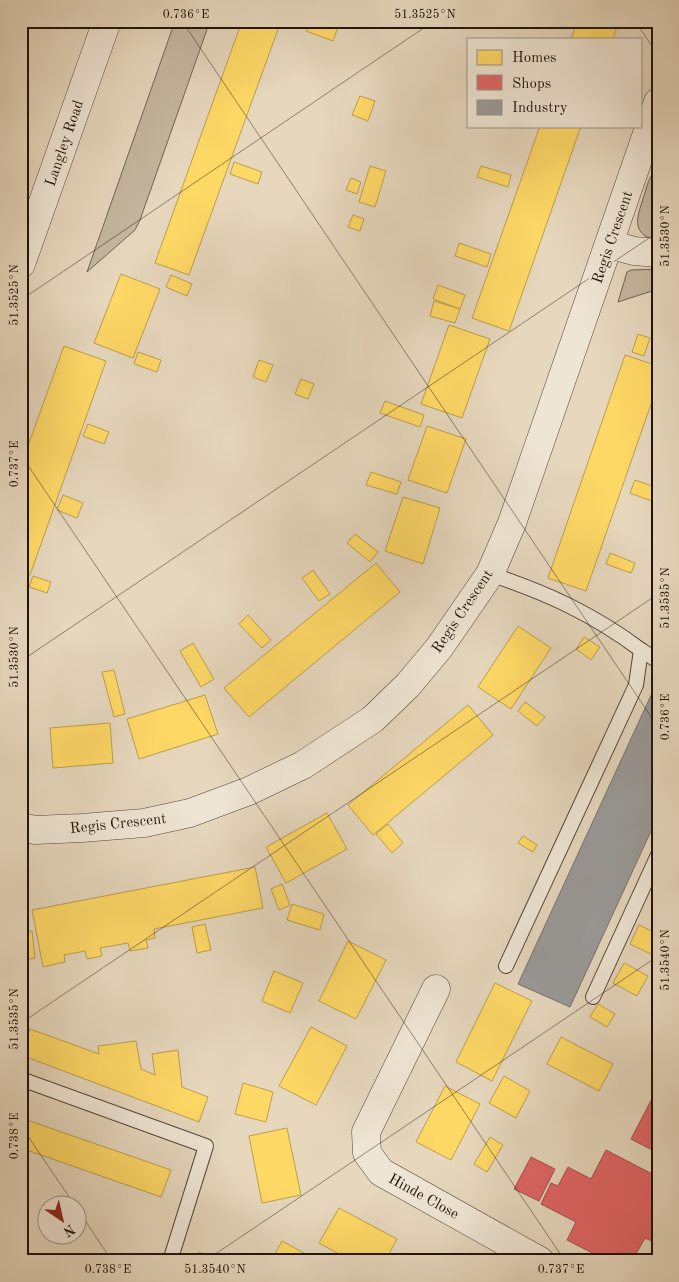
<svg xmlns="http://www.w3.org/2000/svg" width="679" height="1282" font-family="'Old Standard TT',serif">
	<rect width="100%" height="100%" fill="#e6d7bd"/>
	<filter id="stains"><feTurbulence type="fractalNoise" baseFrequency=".004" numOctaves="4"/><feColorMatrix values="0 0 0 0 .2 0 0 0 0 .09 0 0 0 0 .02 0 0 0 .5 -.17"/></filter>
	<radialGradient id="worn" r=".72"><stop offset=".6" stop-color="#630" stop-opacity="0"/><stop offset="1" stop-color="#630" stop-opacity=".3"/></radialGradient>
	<g fill="#c4b69f" stroke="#726455">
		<path d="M175 21H210L140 220 135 230 87 272Z"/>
		<path d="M658 168V241C628 234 638 215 645 193 647 185 650 174 658 168Z"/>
		<path d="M658 269V289L618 302 627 272 631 270Z"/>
	</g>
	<g fill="#ffd966" stroke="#bc9e4b">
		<path d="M242 21H281L189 275 155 263Z"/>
		<path d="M310 21H324L338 27 333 41 306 31Z"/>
		<path d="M577 21H619L613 39H571Z"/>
		<path d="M360 96 375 101 368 121 352 115Z"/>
		<path d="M540 126H581L509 331 472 318Z"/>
		<path d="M234 162 262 172 258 184 230 174Z"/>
		<path d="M370 166 386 171 375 207 359 202Z"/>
		<path d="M481 166 511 175 508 187 477 177Z"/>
		<path d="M351 178 361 182 357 194 346 190Z"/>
		<path d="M353 215 364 219 360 231 348 227Z"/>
		<path d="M459 243 491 254 487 267 455 256Z"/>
		<path d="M121 274 160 289 133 358 94 343Z"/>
		<path d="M171 275 192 284 187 296 166 287Z"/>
		<path d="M438 285 465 295 460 309 433 299Z"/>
		<path d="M434 301 460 309 455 323 430 316Z"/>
		<path d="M658 324V353L652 325Z"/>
		<path d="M449 325 490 339 462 418 421 404Z"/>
		<path d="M638 334 650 338 644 356 632 352Z"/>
		<path d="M64 346 106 361 30 575 21 572V465Z"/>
		<path d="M138 352 161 360 157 372 134 364Z"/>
		<path d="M625 355 658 366V384L586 591 548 578Z"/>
		<path d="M259 360 273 365 266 382 253 377Z"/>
		<path d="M301 379 314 384 308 399 295 394Z"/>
		<path d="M385 401 424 415 420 427 380 413Z"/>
		<path d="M88 424 109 432 104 444 83 436Z"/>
		<path d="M427 426 466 439 447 493 408 480Z"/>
		<path d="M371 472 401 482 397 494 366 485Z"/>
		<path d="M635 480 658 488 657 503 630 493Z"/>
		<path d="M63 495 83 503 77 518 57 510Z"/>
		<path d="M403 497 440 508 423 564 385 551Z"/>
		<path d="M355 534 378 552 370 562 347 543Z"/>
		<path d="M610 553 635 563 631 573 606 564Z"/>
		<path d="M376 563 400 592 249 717 224 688Z"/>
		<path d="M313 570 330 594 319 601 302 578Z"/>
		<path d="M33 576 51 582 47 593 29 587Z"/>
		<path d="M248 615 271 640 262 648 239 624Z"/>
		<path d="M518 626 551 648 511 709 478 687Z"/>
		<path d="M584 637 600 647 591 660 576 649Z"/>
		<path d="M193 643 214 679 201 687 180 651Z"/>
		<path d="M114 670 125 714 114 717 102 672Z"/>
		<path d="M205 695 218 734 139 759 127 719Z"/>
		<path d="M525 702 545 717 537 726 518 711Z"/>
		<path d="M468 705 493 735 373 835 348 805Z"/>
		<path d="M110 723 113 763 53 768 50 728Z"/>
		<path d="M327 813 347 849 286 883 266 847Z"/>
		<path d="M388 824 403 843 392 853 376 834Z"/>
		<path d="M523 836 537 845 533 852 518 843Z"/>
		<path d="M255 867 263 908 154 929 155 938 146 940 148 948 130 951 128 943 100 948 102 956 87 959 85 951 64 955 65 962 43 967 32 910Z"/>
		<path d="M282 884 290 905 279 910 271 889Z"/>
		<path d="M292 904 324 914 320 930 287 920Z"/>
		<path d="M205 924 211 950 197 953 192 927Z"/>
		<path d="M639 925 658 934 657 957 630 944Z"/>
		<path d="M32 931 35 958 27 959 23 932Z"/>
		<path d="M348 941 386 960 356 1019 319 1001Z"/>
		<path d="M624 963 648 976 637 996 613 983Z"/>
		<path d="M274 971 303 983 290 1013 262 1001Z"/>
		<path d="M495 983 532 1001 492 1081 456 1062Z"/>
		<path d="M598 1004 615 1014 607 1027 590 1017Z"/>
		<path d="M311 1027 347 1046 316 1105 279 1086Z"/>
		<path d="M30 1029 99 1054 98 1046 136 1041 141 1069 155 1075 152 1054 178 1050 182 1087 208 1097 199 1122 21 1055Z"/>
		<path d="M561 1037 613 1064 599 1091 547 1064Z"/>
		<path d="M504 1076 530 1091 516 1118 489 1103Z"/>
		<path d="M243 1083 273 1092 266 1122 235 1114Z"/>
		<path d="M445 1086 480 1104 451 1160 416 1142Z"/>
		<path d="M21 1118 171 1170 161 1197 21 1148Z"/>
		<path d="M287 1128 301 1195 262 1203 249 1136Z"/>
		<path d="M490 1137 503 1145 487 1172 474 1164Z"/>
		<path d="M339 1208 397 1239 385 1261H352L319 1243Z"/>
		<path d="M282 1241 311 1257 309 1261H271Z"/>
		<path d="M199 1252 224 1261H196Z"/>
	</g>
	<g fill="#e06666" stroke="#a64d4b">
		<path d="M657 1089H658V1153L631 1139Z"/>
		<path d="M606 1150 658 1177V1244L645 1238 632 1261H608L567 1240 576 1222 541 1204 551 1183 558 1186 568 1167 591 1179Z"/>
		<path d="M531 1157 555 1169 539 1201 514 1189Z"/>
	</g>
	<path fill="#999" stroke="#75716e" d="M653 691 658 694V816L570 1007 518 984Z"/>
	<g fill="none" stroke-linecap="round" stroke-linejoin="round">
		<defs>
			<g id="lane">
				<path d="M490 574C547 593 593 614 641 650L636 685 506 966"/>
				<path d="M641 650 658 661"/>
				<path d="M593 997 658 855"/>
				<path d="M21 1079 206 1146 170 1261"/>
			</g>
			<g id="street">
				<path d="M609 244 634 251 658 253"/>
				<path d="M21 264 107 21"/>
				<path d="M21 827 35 830 82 828 144 823 190 813 249 791 303 765 373 719 408 685 439 648 490 574 512 523 658 102"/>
				<path d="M436 989 366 1132 367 1153 381 1172 540 1261"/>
			</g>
		</defs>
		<use href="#lane" stroke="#524438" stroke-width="16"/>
		<use href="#street" stroke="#524438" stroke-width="29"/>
		<use href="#lane" stroke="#efe5d4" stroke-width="14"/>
		<use href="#street" stroke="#efe5d4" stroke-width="28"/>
	</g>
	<path fill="none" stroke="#20130b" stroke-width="1" stroke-opacity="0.45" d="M182 21 658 727M635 21 658 55M21 300 434 21M21 455 565 1261M21 661 658 232M21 1023 658 594M21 1126 74 1204M78 1210 112 1261M205 1261 658 956"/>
	<g text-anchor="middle" stroke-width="5" stroke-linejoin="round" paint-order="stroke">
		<g font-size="15" fill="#20130b" stroke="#efe5d4">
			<text transform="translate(64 143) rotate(-71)" y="5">Langley Road</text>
			<text transform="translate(612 237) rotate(-71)" y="5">Regis Crescent</text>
			<text transform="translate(462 611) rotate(-56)" y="5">Regis Crescent</text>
			<text transform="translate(118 823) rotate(-6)" y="5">Regis Crescent</text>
			<text transform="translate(424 1196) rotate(29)" y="5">Hinde Close</text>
		</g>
	</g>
	<rect width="679" height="1282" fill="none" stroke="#e6d7bd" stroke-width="55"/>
	<rect x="467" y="38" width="175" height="90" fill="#efe5d4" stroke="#9c9184"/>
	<rect x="477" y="50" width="25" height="15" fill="#ffd966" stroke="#9c9184"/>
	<text x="512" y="62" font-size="15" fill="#20130b">Homes</text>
	<rect x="477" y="75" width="25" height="15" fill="#e06666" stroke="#9c9184"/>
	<text x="512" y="88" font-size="15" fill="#20130b">Shops</text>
	<rect x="477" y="100" width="25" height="15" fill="#999999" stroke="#9c9184"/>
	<text x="512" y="112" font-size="15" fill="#20130b">Industry</text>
	<g transform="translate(62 1220) rotate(146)"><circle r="24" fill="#efe5d4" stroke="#9c9184"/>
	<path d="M0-4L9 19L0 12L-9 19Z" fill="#8f2418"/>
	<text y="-8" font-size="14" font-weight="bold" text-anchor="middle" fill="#20130b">N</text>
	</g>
	<rect x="28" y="28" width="624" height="1226" fill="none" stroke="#20130b" stroke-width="2"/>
	<g font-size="12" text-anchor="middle" fill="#20130b">
		<text x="186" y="18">0.736°E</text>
		<text x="425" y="18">51.3525°N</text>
		<text transform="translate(665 236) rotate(-90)" y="4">51.3530°N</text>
		<text transform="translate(14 295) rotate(-90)" y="4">51.3525°N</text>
		<text transform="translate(14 464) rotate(-90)" y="4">0.737°E</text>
		<text transform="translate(665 598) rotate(-90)" y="4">51.3535°N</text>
		<text transform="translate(14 657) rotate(-90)" y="4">51.3530°N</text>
		<text transform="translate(665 717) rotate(-90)" y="4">0.736°E</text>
		<text transform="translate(665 960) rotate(-90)" y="4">51.3540°N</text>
		<text transform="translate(14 1019) rotate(-90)" y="4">51.3535°N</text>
		<text transform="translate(14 1136) rotate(-90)" y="4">0.738°E</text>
		<text x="108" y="1273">0.738°E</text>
		<text x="215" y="1273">51.3540°N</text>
		<text x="561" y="1273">0.737°E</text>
	</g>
	<rect width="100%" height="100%" filter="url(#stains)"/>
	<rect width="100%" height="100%" fill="url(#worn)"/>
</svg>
